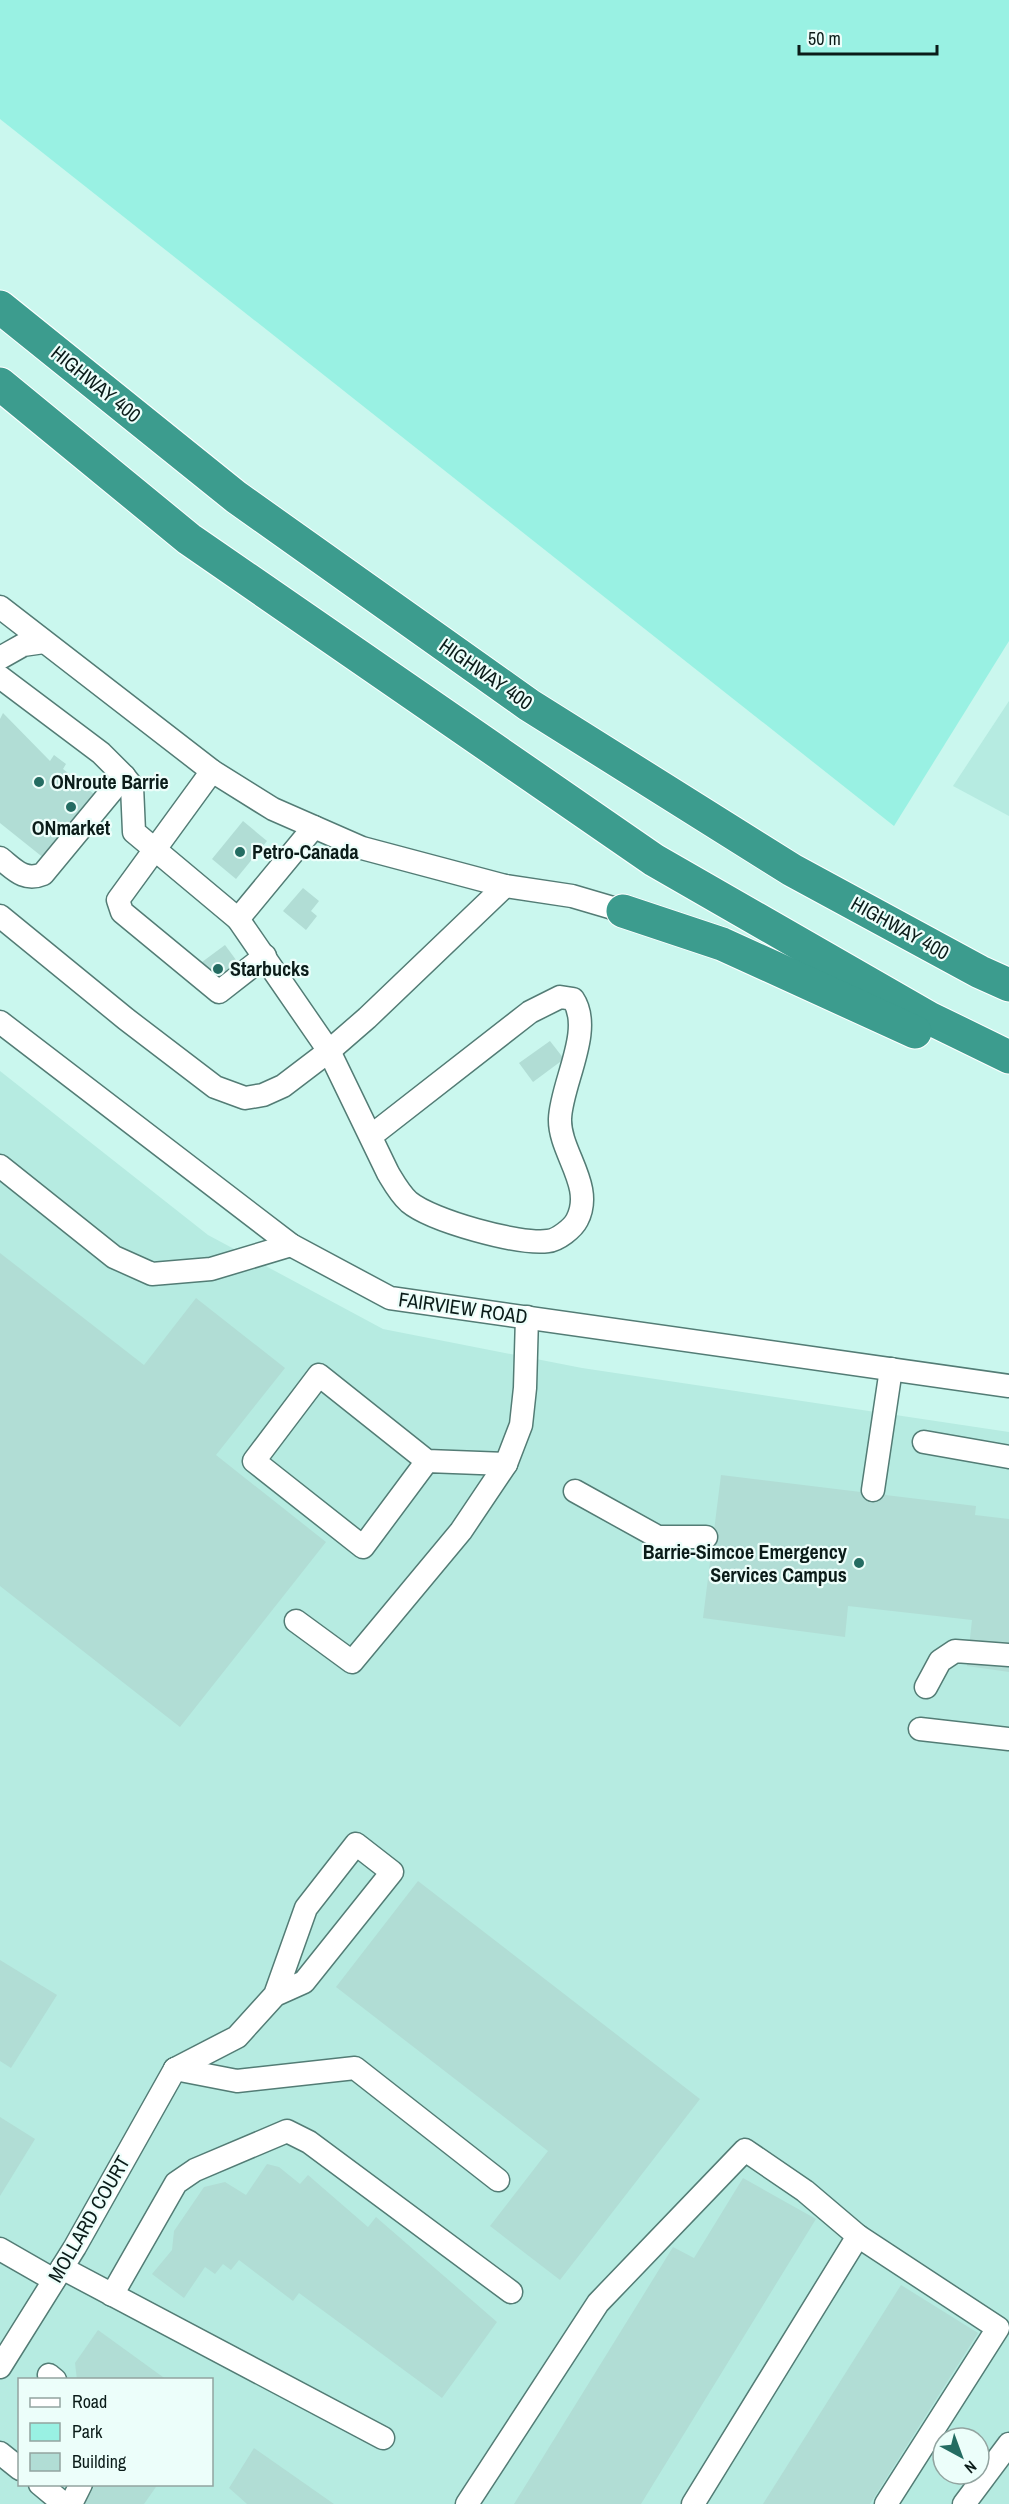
<svg xmlns="http://www.w3.org/2000/svg" width="1009" height="2504" font-family="'Archivo Narrow',sans-serif">
	<rect width="100%" height="100%" fill="#caf7ee"/>
	<g fill="#b6ebe1" fill-rule="evenodd">
		<path d="M1009 701V816L953 786Z"/>
		<path d="M0 1071 208 1235 383 1329 582 1368 1009 1432V2504H0ZM20 2380H212V2484H20ZM943 2438H979V2474H943Z"/>
	</g>
	<path fill="#99f1e3" d="M0 0H1009V641L894 826 0 119Z"/>
	<g fill="#b1ddd5">
		<path d="M3 713 50 761 54 755 66 764 63 769 94 794 45 859 0 823V719Z"/>
		<path d="M243 821 267 841 236 879 212 859Z"/>
		<path d="M303 888 319 901 311 911 317 916 306 930 283 911Z"/>
		<path d="M225 945 239 964 216 981 202 962Z"/>
		<path d="M550 1041 564 1059 533 1082 519 1063Z"/>
		<path d="M0 1253 144 1365 196 1298 285 1368 216 1455 326 1542 180 1727 0 1586Z"/>
		<path d="M721 1475 976 1506 975 1515 1009 1519V1672L967 1666 972 1620 848 1606 845 1637 703 1618Z"/>
		<path d="M418 1881 700 2099 560 2280 490 2226 548 2151 336 1987Z"/>
		<path d="M0 1960 57 1995 11 2068 0 2061Z"/>
		<path d="M0 2117 35 2139 0 2196Z"/>
		<path d="M267 2164 279 2167 300 2184 308 2175 368 2227 376 2217 497 2322 442 2398 299 2293 293 2301 239 2260 231 2270 223 2264 215 2274 205 2267 184 2298 152 2274 172 2250 174 2231 204 2187 225 2182 246 2195Z"/>
		<path d="M743 2178 816 2219 641 2504H514L673 2247 694 2258Z"/>
		<path d="M901 2285 978 2333 870 2504H763Z"/>
		<path d="M98 2330 167 2380H77L75 2363Z"/>
		<path d="M254 2448 334 2504H247L229 2488Z"/>
		<path d="M96 2484H158L144 2504H84Z"/>
	</g>
	<g fill="none" stroke-linecap="round" stroke-linejoin="round">
		<defs>
			<g id="minor">
				<path d="M0 607 212 771 273 809 362 848 505 886 572 896 623 911"/>
				<path d="M0 658 23 645 44 642"/>
				<path d="M0 677 101 753 124 776 132 786 134 832 238 919 329 1051 388 1173C394 1183 400 1194 409 1202 432 1221 519 1245 548 1241 558 1240 573 1228 577 1220 595 1186 559 1152 560 1119 561 1084 594 1030 573 999L560 997 530 1012 371 1136"/>
				<path d="M212 771 118 900 122 912 219 992 265 956"/>
				<path d="M0 858C14 869 24 882 43 874L124 776"/>
				<path d="M0 916 126 1019 215 1087 245 1098 263 1095 283 1086 329 1051 367 1018 505 886"/>
				<path d="M238 919 314 827"/>
				<path d="M0 1022 291 1245 390 1298 1009 1386"/>
				<path d="M0 1166 114 1257 152 1274 211 1269 291 1245"/>
				<path d="M924 1442 1009 1457"/>
				<path d="M427 1461 319 1375 254 1461 363 1547 427 1461 506 1464"/>
				<path d="M873 1490 891 1369"/>
				<path d="M575 1491 658 1537H706"/>
				<path d="M296 1621 352 1662 461 1531 506 1464 521 1425 525 1388 527 1317"/>
				<path d="M926 1687 940 1661 955 1651 1009 1655"/>
				<path d="M920 1729 1009 1739"/>
				<path d="M175 2069 237 2037 275 1995 304 1982 392 1872 356 1844 306 1908 275 1995"/>
				<path d="M175 2069 237 2081 355 2068 498 2180"/>
				<path d="M0 2249 54 2280"/>
				<path d="M62 2268 383 2438"/>
				<path d="M112 2295 176 2183 195 2170 287 2131 309 2142 511 2292"/>
				<path d="M0 2367 75 2247 175 2069"/>
				<path d="M49 2375 55 2380"/>
				<path d="M0 2453 20 2469"/>
				<path d="M40 2484 64 2504"/>
				<path d="M71 2504 81 2484"/>
				<path d="M467 2504 598 2303 745 2150 805 2191 858 2236 998 2328 886 2504"/>
				<path d="M693 2504 858 2236"/>
				<path d="M964 2504 1009 2444"/>
			</g>
			<g id="highway">
				<path d="M0 307 236 497 529 705 792 870 980 972 1009 985"/>
				<path d="M0 384 189 539 654 860 929 1018 1009 1057"/>
				<path d="M623 911 722 944 915 1032"/>
			</g>
		</defs>
		<use href="#minor" stroke="#537c75" stroke-width="25"/>
		<use href="#highway" stroke="#fff" stroke-width="35"/>
		<use href="#minor" stroke="#fff" stroke-width="22"/>
		<use href="#highway" stroke="#3c9c8e" stroke-width="33"/>
	</g>
	<g fill="#246c62" stroke="#ecfefa" stroke-width="2">
		<circle cx="39" cy="782" r="6"/>
		<circle cx="71" cy="807" r="6"/>
		<circle cx="240" cy="852" r="6"/>
		<circle cx="218" cy="969" r="6"/>
		<circle cx="859" cy="1563" r="6"/>
	</g>
	<g text-anchor="middle" stroke-width="4.5" stroke-linejoin="round" paint-order="stroke">
		<g font-size="20" fill="#0b1c19" stroke="#ecfefa">
			<text transform="translate(96 384) rotate(39)" y="7">HIGHWAY 400</text>
			<text transform="translate(486 674) rotate(35)" y="7">HIGHWAY 400</text>
			<text transform="translate(900 928) rotate(29)" y="7">HIGHWAY 400</text>
			<text transform="translate(463 1308) rotate(8)" y="7">FAIRVIEW ROAD</text>
			<text transform="translate(89 2219) rotate(-60)" y="7">MOLLARD COURT</text>
		</g>
		<g font-size="20" font-weight="bold" fill="#0b1c19" stroke="#ecfefa" text-anchor="start">
			<text x="51" y="789">ONroute Barrie</text>
			<text x="71" y="835" text-anchor="middle">ONmarket</text>
			<text x="252" y="859">Petro-Canada</text>
			<text x="230" y="976">Starbucks</text>
			<text x="847" y="1559" text-anchor="end">Barrie-Simcoe Emergency<tspan x="847" dy="23">Services Campus</tspan></text>
		</g>
	</g>
	<rect x="18" y="2378" width="195" height="108" fill="#ecfefa" stroke="#92a4a0" stroke-width="1.5"/>
	<rect x="30" y="2398" width="30" height="9" fill="#ffffff" stroke="#92a4a0" stroke-width="1.5"/>
	<text x="72" y="2408" font-size="18" fill="#0b1c19">Road</text>
	<rect x="30" y="2423" width="30" height="18" fill="#99f1e3" stroke="#92a4a0" stroke-width="1.5"/>
	<text x="72" y="2438" font-size="18" fill="#0b1c19">Park</text>
	<rect x="30" y="2453" width="30" height="18" fill="#b1ddd5" stroke="#92a4a0" stroke-width="1.5"/>
	<text x="72" y="2468" font-size="18" fill="#0b1c19">Building</text>
	<g transform="translate(961 2456) rotate(139)"><circle r="28" fill="#ecfefa" stroke="#92a4a0" stroke-width="1.5"/>
	<path d="M0-4.5L10 22L0 15L-10 22Z" fill="#246c62"/>
	<text y="-9" font-size="16" font-weight="bold" text-anchor="middle" fill="#0b1c19">N</text>
	</g>
	<path d="M799 45v9h138v-9" fill="none" stroke="#0b1c19" stroke-width="3"/>
	<text x="808" y="45" font-size="18" fill="#0b1c19" stroke="#ecfefa" stroke-width="4.5" paint-order="stroke">50 m</text>
</svg>
